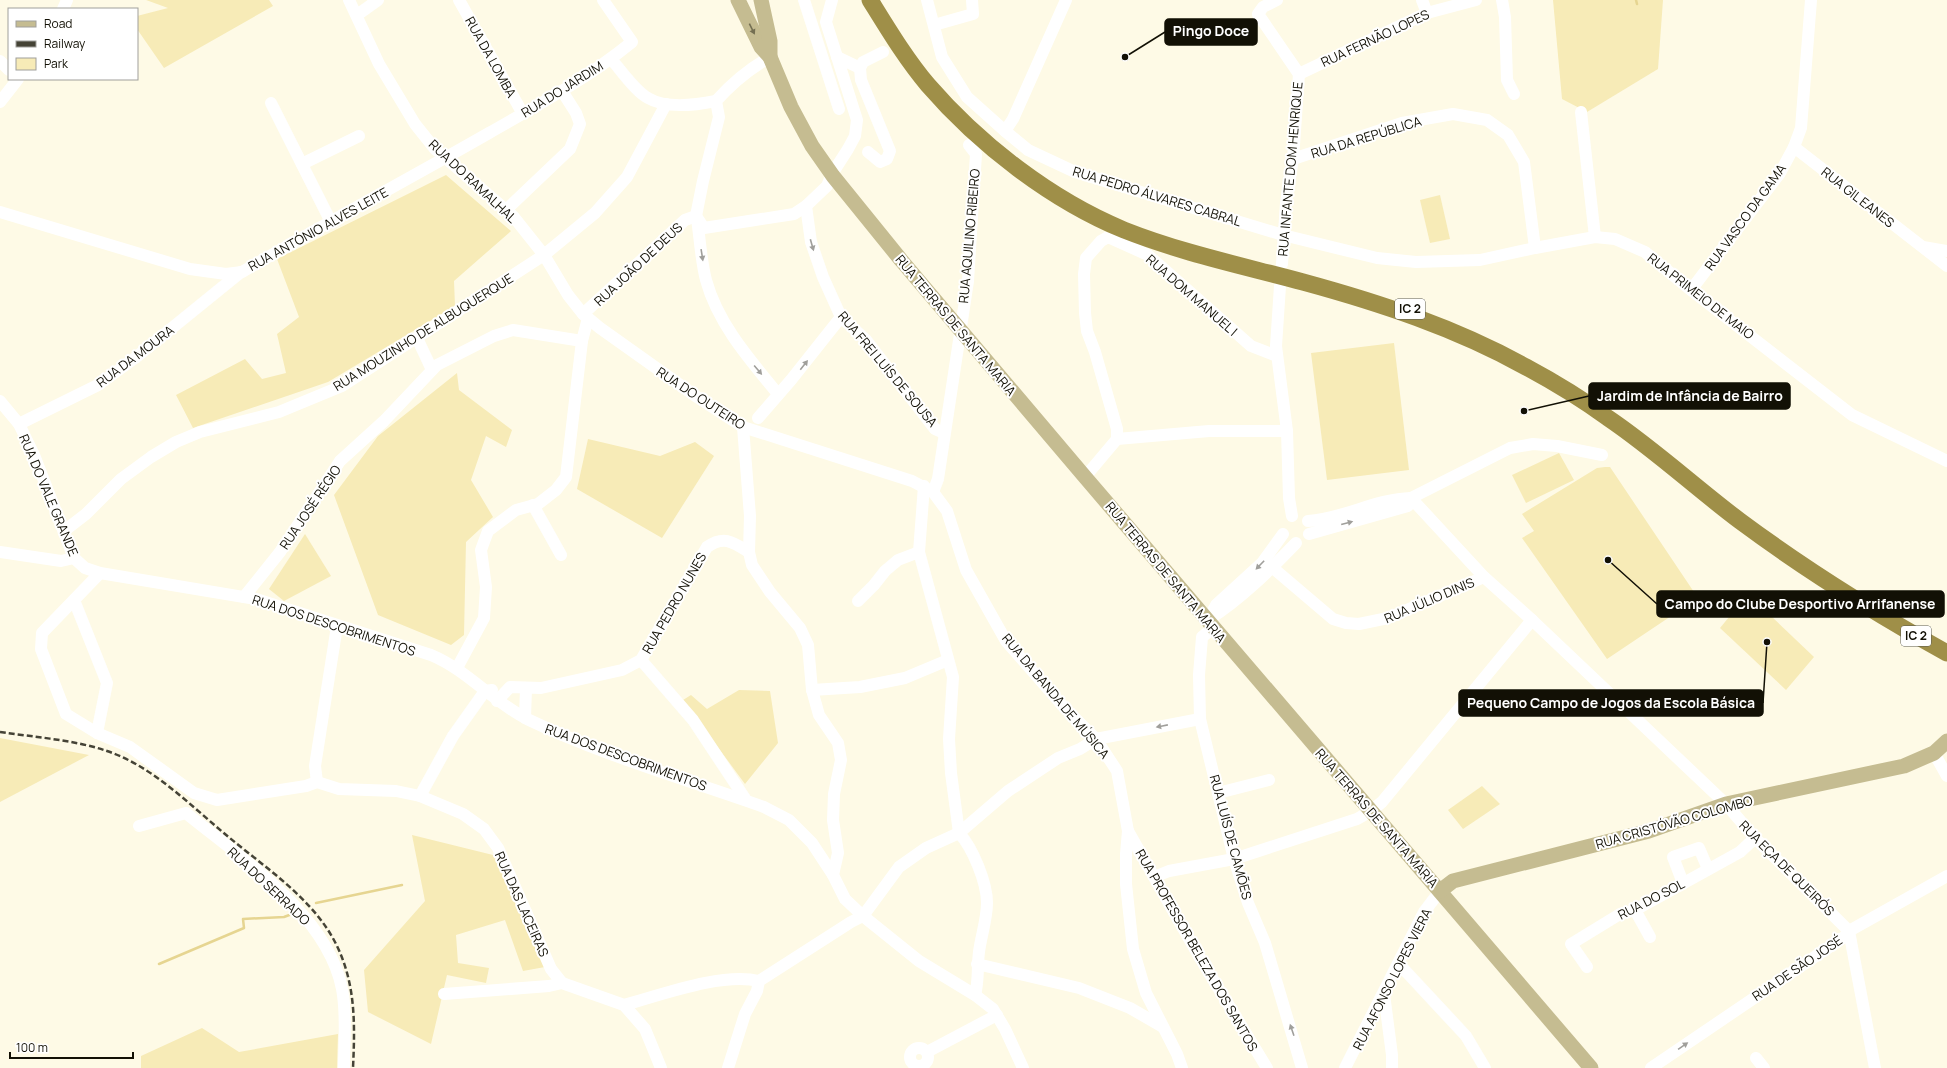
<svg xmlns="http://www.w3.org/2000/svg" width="1947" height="1068" font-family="Manrope,sans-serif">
	<rect width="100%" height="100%" fill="#fefae6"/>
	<g fill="#f7ebb7">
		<path d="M146 0H269L273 6 164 68 137 29V16L168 8Z"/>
		<path d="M1553 0H1663L1658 69 1587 112 1562 99Z"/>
		<path d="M446 175 511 231 454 281 455 306 328 382 193 428 176 395 245 359 262 379 286 373 277 334 299 317 277 259Z"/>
		<path d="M1440 195 1450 239 1430 243 1420 200Z"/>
		<path d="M1394 343 1409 470 1327 480 1311 353Z"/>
		<path d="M457 373 459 390 512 430 506 447 486 436 471 480 493 517 466 542 464 635 451 645 378 615 334 495 378 436Z"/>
		<path d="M588 439 660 456 695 442 714 456 662 538 577 489Z"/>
		<path d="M1559 453 1574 480 1526 503 1512 475Z"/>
		<path d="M1605 467H1610L1698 598 1607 659 1522 538 1534 531 1522 514 1597 468Z"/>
		<path d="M305 534 331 576 284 601 269 589Z"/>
		<path d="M1748 594 1814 657 1786 690 1720 628Z"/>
		<path d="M739 690 770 691 778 743 745 784 683 700 691 695 707 709Z"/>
		<path d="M0 738 89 755 0 802Z"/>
		<path d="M1482 786 1500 804 1463 829 1448 810Z"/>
		<path d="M412 835 493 855 545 967 523 971 505 920 456 935 458 963 489 968 486 983 447 975 431 1044 368 1012 364 970 425 901Z"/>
		<path d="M202 1028 239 1052 338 1034 337 1068H141V1056Z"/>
	</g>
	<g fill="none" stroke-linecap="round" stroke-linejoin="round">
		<g stroke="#e6d591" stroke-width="2.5">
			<path d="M1636 0 1637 4"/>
			<path d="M316 903 402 885"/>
			<path d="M159 964 244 928 243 919 284 917 292 914"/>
		</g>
		<g stroke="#fff" stroke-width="12">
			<path d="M349 0 379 64 415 124 435 149 513 216 544 255 568 295 583 314 600 328 697 397 743 427 912 481 933 492 947 511 966 570 1006 641 1063 706 1096 739 1117 771 1128 831 1126 854V884L1133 949 1146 993 1177 1054 1182 1068"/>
			<path d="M459 0 523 114"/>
			<path d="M804 0 839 109"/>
			<path d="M927 0 942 57 967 97 1005 131 1028 150 1075 172 1283 235 1377 258 1416 262 1480 260 1535 248 1595 237 1615 239 1645 252 1691 290 1852 415 1947 461"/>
			<path d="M1277 0 1263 7 1258 14 1299 74"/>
			<path d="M1422 0 1427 13"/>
			<path d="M1502 0 1505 17 1507 80 1514 94"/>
			<path d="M63 9 67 0"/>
			<path d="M357 15 378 0"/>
			<path d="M934 25 973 14 972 0"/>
			<path d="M837 57 860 68"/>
			<path d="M611 59C621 70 635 91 648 98 666 109 696 105 716 101"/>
			<path d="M0 61 9 70"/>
			<path d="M1299 74 1427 13 1476 0"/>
			<path d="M0 102 18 79"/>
			<path d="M271 103 330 220"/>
			<path d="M1581 112 1595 237"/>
			<path d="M1005 131 1013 119 1066 0"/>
			<path d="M1794 147 1947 266"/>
			<path d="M868 152 880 162 887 159 890 151 861 80 860 68 863 62 883 52"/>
			<path d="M1293 159 1402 123 1453 114 1487 120 1508 135 1524 162 1535 248"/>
			<path d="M302 164 359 136"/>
			<path d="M806 206 811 242 823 277 841 317 866 340 935 429 944 433"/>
			<path d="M506 210 570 149 580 124 576 113 562 91"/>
			<path d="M0 212 190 269 226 274 242 272C324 224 407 180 489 133 538 105 588 78 632 42L603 0"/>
			<path d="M696 216 704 228 794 214 806 206 827 186 832 174 848 149 855 136 857 120 826 22 832 0"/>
			<path d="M697 219C700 239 701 261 706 280 718 324 750 360 778 394"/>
			<path d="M1923 247 1947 251"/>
			<path d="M1282 264 1286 203 1293 159 1299 74"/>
			<path d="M1280 286 1276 346 1287 431 1289 498 1292 516"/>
			<path d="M1691 290 1780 173 1794 147 1801 128 1811 0"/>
			<path d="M583 314 685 220 696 216 703 181 719 117 716 101C732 83 749 69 770 57"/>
			<path d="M417 338 432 370"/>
			<path d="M0 401 19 424 34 455 74 558 85 568 100 573 256 599 431 655C467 670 492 701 527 719 602 755 685 779 764 807L789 820 812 843 833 875 845 899 863 916 919 961 975 995 993 1009 1005 1029 1023 1068"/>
			<path d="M758 418 791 380 841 317"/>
			<path d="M19 424 98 385 135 358 241 272"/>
			<path d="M743 427 750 516 749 552 752 565 770 592 800 628 808 645 812 690 819 715 838 743 841 760 834 794 833 820 838 853 833 875"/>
			<path d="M1117 439 1209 431H1287"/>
			<path d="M1085 477 1117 439V429L1095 352 1087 331 1085 313 1084 274 1086 258 1101 241 1108 237 1148 255 1251 346 1277 356"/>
			<path d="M924 486 919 552 953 677 949 739 951 773 959 833"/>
			<path d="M933 492 938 479 968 281 976 154 969 145"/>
			<path d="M1411 498 1484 577 1532 620 1726 804 1755 838 1849 931"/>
			<path d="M533 505 561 555"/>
			<path d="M1308 521C1343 519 1375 499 1411 498L1510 448 1533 444 1557 446 1602 455"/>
			<path d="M64 531 86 514 121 479 151 457 176 442 200 432 279 412 342 386 544 255 595 213 627 177 666 104"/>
			<path d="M1309 534 1408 506 1411 498"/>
			<path d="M0 552 61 561 74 558"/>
			<path d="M1273 568 1333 619 1346 623 1359 624 1388 618 1484 577"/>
			<path d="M100 573 42 633 41 649 66 714 97 733 130 747 194 793 217 800 306 786 317 782 339 789 396 791 420 796 463 814 484 829 498 848 551 969 562 983"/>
			<path d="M244 597 280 552 340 461 384 421 437 365 494 336 513 330 582 341"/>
			<path d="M74 600 107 683 97 733"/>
			<path d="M858 601 874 585 885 571 898 560 919 552"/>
			<path d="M1210 616 1216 605 1262 563 1283 534"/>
			<path d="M1208 620C1241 599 1269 571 1296 543"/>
			<path d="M1213 628 1202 637 1199 675 1200 719 1234 859 1248 903 1265 943 1302 1068"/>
			<path d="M641 660 693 720 746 800"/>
			<path d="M457 668 484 618 486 587 481 550 488 531 516 510 538 504 556 490 566 477 582 341 588 318"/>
			<path d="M812 690 860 687 905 678 948 660"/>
			<path d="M497 701 510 687 541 688 622 670 641 660 707 547C724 535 733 542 749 552"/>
			<path d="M525 718 526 688"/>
			<path d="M1934 753 1947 776"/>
			<path d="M317 782 315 766 337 626"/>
			<path d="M1218 793 1269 780"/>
			<path d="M420 796 453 736 485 691 492 690"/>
			<path d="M139 826 186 813C241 858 328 915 342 989 347 1015 344 1042 344 1068"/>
			<path d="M1128 831 1200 958 1267 1068"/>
			<path d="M959 833C973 848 987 883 987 903 987 919 981 936 979 952 977 967 979 981 975 995"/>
			<path d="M1154 877 1169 871 1234 859 1357 819 1371 811 1382 802 1532 620"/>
			<path d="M1683 883 1673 857 1699 848 1708 869"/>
			<path d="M1635 910 1650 937"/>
			<path d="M1849 931 1875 1068"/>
			<path d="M977 964 1079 988 1130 1008 1163 1027"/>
			<path d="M1399 964 1466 1036 1485 1068"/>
			<path d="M1587 967 1571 944 1620 914 1635 910 1740 852 1755 838"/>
			<path d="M444 994 549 986 562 983 624 1005 645 1029 661 1068"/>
			<path d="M1384 994 1392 1055V1068"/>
			<path d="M624 1005C661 995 722 972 759 981"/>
			<circle cx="919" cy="1057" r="9"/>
			<path d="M927 1052 997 1015"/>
			<path d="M1756 1058 1764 1068"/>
			<path d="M728 1068 745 1014 757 991 759 981 851 922 863 916 899 867 926 848 959 833 1008 791 1058 758 1080 749 1096 739 1200 719"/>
			<path d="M1345 1068 1424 912 1440 891"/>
			<path d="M1651 1068 1844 937 1849 931 1947 876"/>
		</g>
		<g stroke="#c5bc91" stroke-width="15">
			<path d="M738 0 761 47 770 57 791 107 812 146 833 176 901 260 1085 477 1591 1068"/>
			<path d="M761 0 770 41V57"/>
			<path d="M1440 891 1453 881 1649 831 1726 804 1904 766 1934 753 1947 741"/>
		</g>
		<path stroke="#9f8f48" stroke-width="17" d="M870 0C888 29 906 59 928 85 979 144 1051 200 1124 230 1182 253 1244 266 1303 282 1380 303 1456 328 1526 367 1554 382 1582 399 1608 418 1654 449 1696 488 1740 521 1806 570 1875 613 1947 653"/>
		<path stroke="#454336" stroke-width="2.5" stroke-dasharray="6 3" stroke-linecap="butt" d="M0 732C34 737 75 740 107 751 152 766 189 804 225 834 264 867 313 898 336 944 356 984 355 1025 353 1068"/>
	</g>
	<defs><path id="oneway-solid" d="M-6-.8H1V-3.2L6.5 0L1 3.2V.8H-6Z"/></defs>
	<use fill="#746f52" href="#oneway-solid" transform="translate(752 29) rotate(64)"/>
	<g fill="#a09f9b">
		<use href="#oneway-solid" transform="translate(812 245) rotate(74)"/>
		<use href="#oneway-solid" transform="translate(702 255) rotate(81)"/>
		<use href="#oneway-solid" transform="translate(804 365) rotate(-52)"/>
		<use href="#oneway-solid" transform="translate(758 370) rotate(50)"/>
		<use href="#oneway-solid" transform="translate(1347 523) rotate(-15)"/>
		<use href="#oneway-solid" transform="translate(1260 565) rotate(134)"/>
		<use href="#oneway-solid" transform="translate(1162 726) rotate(169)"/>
		<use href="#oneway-solid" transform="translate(1292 1030) rotate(-109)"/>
		<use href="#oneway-solid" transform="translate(1683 1046) rotate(-35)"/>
	</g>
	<g text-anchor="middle" stroke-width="4" stroke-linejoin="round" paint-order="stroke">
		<g fill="#fff" stroke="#595850" stroke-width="1">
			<rect x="1395" y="299" width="30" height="20" rx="3"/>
			<rect x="1901" y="626" width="30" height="20" rx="3"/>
		</g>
		<g font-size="12" font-weight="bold" fill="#121005">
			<text x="1410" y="313">IC 2</text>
			<text x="1916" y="640">IC 2</text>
		</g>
		<g font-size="13" fill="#121005" stroke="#fff">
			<text transform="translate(1375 38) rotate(-25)" y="5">RUA FERNÃO LOPES</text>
			<text transform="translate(491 57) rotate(61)" y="5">RUA DA LOMBA</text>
			<text transform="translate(562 89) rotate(-32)" y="5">RUA DO JARDIM</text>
			<text transform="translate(1366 137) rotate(-17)" y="5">RUA DA REPÚBLICA</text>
			<text transform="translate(1290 169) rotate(-85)" y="5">RUA INFANTE DOM HENRIQUE</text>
			<text transform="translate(473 181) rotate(43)" y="5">RUA DO RAMALHAL</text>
			<text transform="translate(1157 196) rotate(17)" y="5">RUA PEDRO ÁLVARES CABRAL</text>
			<text transform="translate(1858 197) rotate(38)" y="5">RUA GIL EANES</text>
			<text transform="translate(1745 217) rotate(-54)" y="5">RUA VASCO DA GAMA</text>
			<text transform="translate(318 229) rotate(-29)" y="5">RUA ANTÓNIO ALVES LEITE</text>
			<text transform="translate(969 236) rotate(-85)" y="5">RUA AQUILINO RIBEIRO</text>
			<text transform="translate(638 264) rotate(-43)" y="5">RUA JOÃO DE DEUS</text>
			<text transform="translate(1192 295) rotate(41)" y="5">RUA DOM MANUEL I</text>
			<text transform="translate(1701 296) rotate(38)" y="5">RUA PRIMEIO DE MAIO</text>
			<text transform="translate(956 325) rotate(50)" y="5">RUA TERRAS DE SANTA MARIA</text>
			<text transform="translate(423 332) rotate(-32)" y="5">RUA MOUZINHO DE ALBUQUERQUE</text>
			<text transform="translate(135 356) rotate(-37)" y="5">RUA DA MOURA</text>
			<text transform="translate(888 369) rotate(50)" y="5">RUA FREI LUÍS DE SOUSA</text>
			<text transform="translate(701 398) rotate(33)" y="5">RUA DO OUTEIRO</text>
			<text transform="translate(49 495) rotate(67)" y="5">RUA DO VALE GRANDE</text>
			<text transform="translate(310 507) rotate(-56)" y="5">RUA JOSÉ RÉGIO</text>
			<text transform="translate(1166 572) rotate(50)" y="5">RUA TERRAS DE SANTA MARIA</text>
			<text transform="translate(1429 600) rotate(-23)" y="5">RUA JÚLIO DINIS</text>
			<text transform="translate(674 603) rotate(-60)" y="5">RUA PEDRO NUNES</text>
			<text transform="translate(334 625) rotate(18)" y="5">RUA DOS DESCOBRIMENTOS</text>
			<text transform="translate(1056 696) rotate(50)" y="5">RUA DA BANDA DE MÚSICA</text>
			<text transform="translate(626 757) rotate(20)" y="5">RUA DOS DESCOBRIMENTOS</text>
			<text transform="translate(1377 818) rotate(49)" y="5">RUA TERRAS DE SANTA MARIA</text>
			<text transform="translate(1674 822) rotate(-16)" y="5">RUA CRISTÓVÃO COLOMBO</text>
			<text transform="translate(1231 837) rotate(75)" y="5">RUA LUÍS DE CAMÕES</text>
			<text transform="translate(1787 868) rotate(45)" y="5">RUA EÇA DE QUEIRÓS</text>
			<text transform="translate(269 886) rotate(43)" y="5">RUA DO SERRADO</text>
			<text transform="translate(1651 899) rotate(-27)" y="5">RUA DO SOL</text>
			<text transform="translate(522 904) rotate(66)" y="5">RUA DAS LACEIRAS</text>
			<text transform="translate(1197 950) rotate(60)" y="5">RUA PROFESSOR BELEZA DOS SANTOS</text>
			<text transform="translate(1797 968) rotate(-34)" y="5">RUA DE SÃO JOSÉ</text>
			<text transform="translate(1392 979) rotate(-63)" y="5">RUA AFONSO LOPES VIERA</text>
		</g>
	</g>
	<path fill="none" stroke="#121005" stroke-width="1.5" d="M1125 57L1165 32M1524 411L1589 396M1608 560L1657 604M1767 642L1763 703"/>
	<g fill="#121005" stroke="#fff" stroke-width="1.5">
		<circle cx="1125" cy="57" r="4"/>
		<circle cx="1524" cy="411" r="4"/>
		<circle cx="1608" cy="560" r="4"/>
		<circle cx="1767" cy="642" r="4"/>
	</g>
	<g fill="#121005" stroke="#121005" stroke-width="1.5">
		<rect x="1165" y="19" width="92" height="26" rx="4"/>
		<rect x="1589" y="383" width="201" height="26" rx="4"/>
		<rect x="1657" y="591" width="287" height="26" rx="4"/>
		<rect x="1459" y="690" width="304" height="26" rx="4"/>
	</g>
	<g font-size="14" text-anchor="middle" font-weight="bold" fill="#fff">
		<text x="1211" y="36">Pingo Doce</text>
		<text x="1690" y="401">Jardim de Infância de Bairro</text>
		<text x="1800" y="609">Campo do Clube Desportivo Arrifanense</text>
		<text x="1611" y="708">Pequeno Campo de Jogos da Escola Básica</text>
	</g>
	<rect x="8" y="8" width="130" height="72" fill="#ffffff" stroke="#a09f9b"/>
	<rect x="16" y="21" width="20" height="6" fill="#c5bc91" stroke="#a09f9b"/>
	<text x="44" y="28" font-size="12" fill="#121005">Road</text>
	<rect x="16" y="41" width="20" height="6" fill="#454336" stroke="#a09f9b"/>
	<text x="44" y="48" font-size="12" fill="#121005">Railway</text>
	<rect x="16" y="58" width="20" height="12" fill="#f7ebb7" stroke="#a09f9b"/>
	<text x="44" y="68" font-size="12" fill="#121005">Park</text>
	<path d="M10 1052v6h123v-6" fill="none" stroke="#121005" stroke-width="2"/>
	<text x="16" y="1052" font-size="12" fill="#121005" stroke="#ffffff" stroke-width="3" paint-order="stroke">100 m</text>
</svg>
